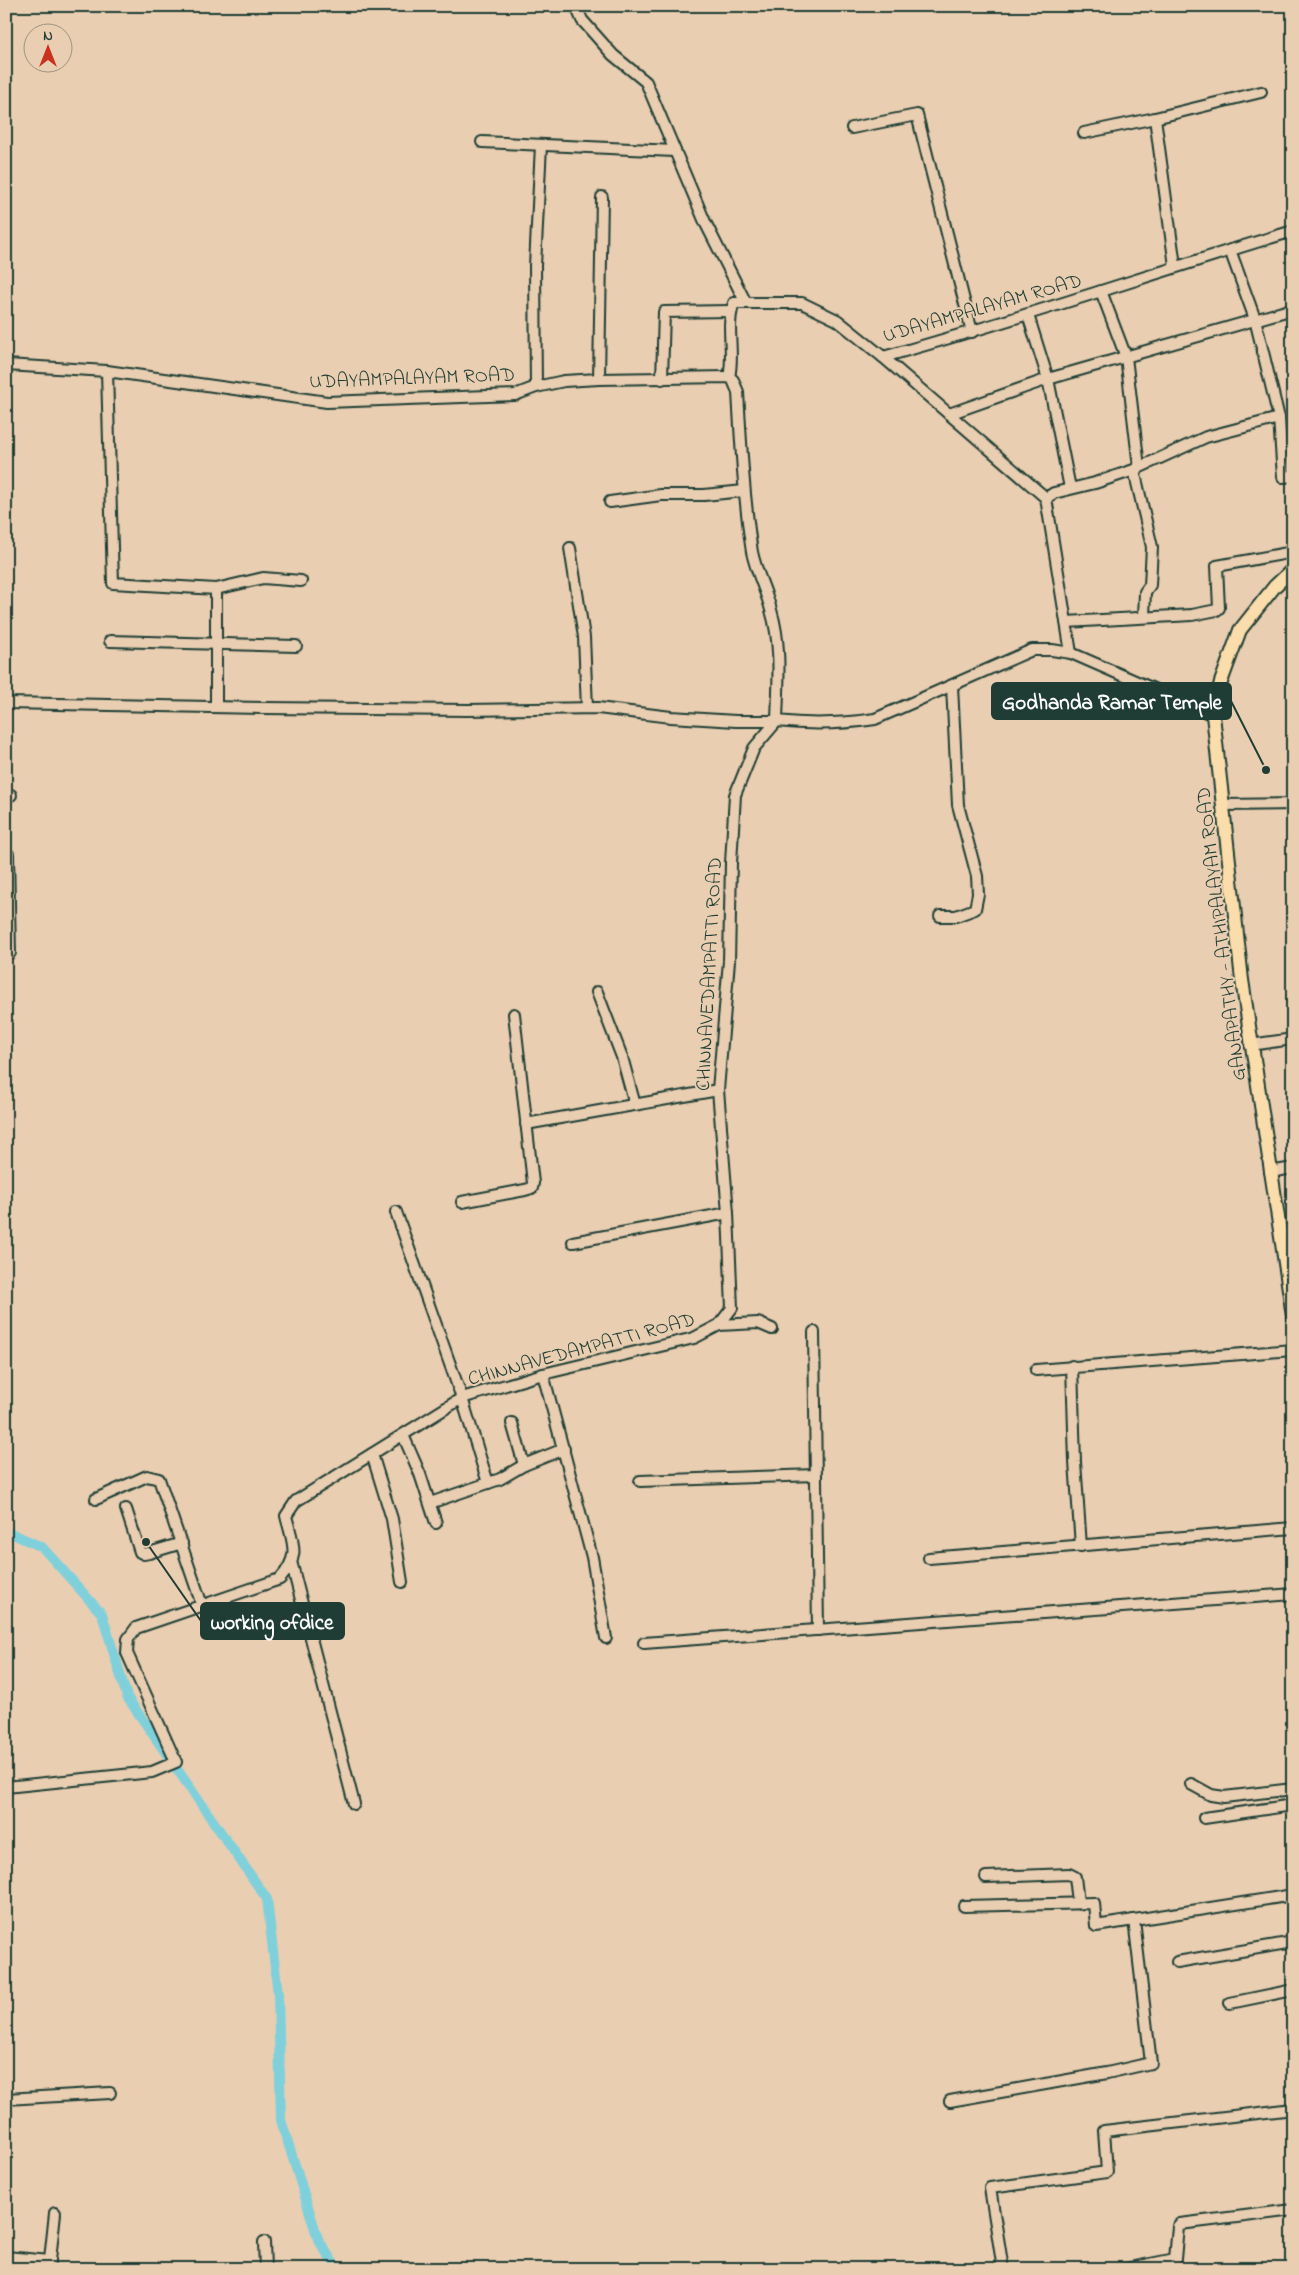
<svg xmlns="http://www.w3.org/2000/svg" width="1299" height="2275" font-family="'Indie Flower',sans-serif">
	<rect width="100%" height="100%" fill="#eaceb1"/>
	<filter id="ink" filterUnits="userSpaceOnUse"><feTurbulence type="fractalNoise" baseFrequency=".02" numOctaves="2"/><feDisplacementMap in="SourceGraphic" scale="10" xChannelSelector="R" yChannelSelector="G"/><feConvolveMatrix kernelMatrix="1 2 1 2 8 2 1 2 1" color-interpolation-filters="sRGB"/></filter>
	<g filter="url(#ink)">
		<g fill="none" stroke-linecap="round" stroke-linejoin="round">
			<path stroke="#80d0db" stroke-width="10" d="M6 1531 42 1547 102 1614 127 1697 267 1899 278 1994 281 2120 318 2239 337 2269"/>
			<defs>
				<g id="minor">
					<path d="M576 6 582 20 613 55 646 82 705 222 746 303"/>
					<path d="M852 128 917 115 972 332"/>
					<path d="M1084 133 1155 118"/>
					<path d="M482 142 674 151"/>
					<path d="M1230 250 1255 319 1279 418 1283 477 1293 476"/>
					<path d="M1175 266 1155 118 1261 92"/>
					<path d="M1101 291 1126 357 1139 467"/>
					<path d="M1028 315 1048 379 1070 488"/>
					<path d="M883 357 1046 498 1071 653"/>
					<path d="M6 365 107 371 327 402 515 395 536 387 564 381 599 379 729 377 733 380 738 392C741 445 744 499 752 552 756 572 766 590 771 610 782 646 778 684 777 721 810 725 842 724 875 719L1032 650H1052L1071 653 1213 715"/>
					<path d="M107 371 113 583 216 589 263 578 301 581"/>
					<path d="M729 377C735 353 725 326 734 303H802L837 320 883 357C1021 319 1156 272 1293 231"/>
					<path d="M599 379 602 197"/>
					<path d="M662 379 664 312 730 311"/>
					<path d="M536 387 535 266 541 145"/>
					<path d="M949 414 1048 379 1293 309"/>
					<path d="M1134 470 1152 547 1150 585 1145 592 1144 617"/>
					<path d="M1046 498 1054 493 1095 483 1134 470 1206 437 1279 418"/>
					<path d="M610 502 661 495H704L744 491"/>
					<path d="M570 548 584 637 587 708"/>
					<path d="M1066 622 1192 615 1217 610 1219 608 1217 566 1293 552"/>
					<path d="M110 641 296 646"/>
					<path d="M6 703 265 708 468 710 598 708 671 717 736 721H777"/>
					<path d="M216 707V589"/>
					<path d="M6 795H11"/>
					<path d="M1224 805 1293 804"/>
					<path d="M6 854H8L10 953"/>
					<path d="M940 916H956L975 909 978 894 977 876 958 805 952 686"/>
					<path d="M597 992 622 1057 635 1105"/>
					<path d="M1250 1045 1293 1039"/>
					<path d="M526 1124 718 1090"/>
					<path d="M1270 1172 1293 1168"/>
					<path d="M462 1202 525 1190 532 1188 533 1183 514 1014"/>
					<path d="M396 1212 462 1398 488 1483"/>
					<path d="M573 1242 728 1213"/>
					<path d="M719 1325 758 1323 772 1329"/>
					<path d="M814 1332 818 1630"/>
					<path d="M1072 1366 1075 1462 1081 1546"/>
					<path d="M1036 1370 1293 1350"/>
					<path d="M543 1374 592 1557 606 1638"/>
					<path d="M512 1423 524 1465"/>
					<path d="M403 1435 420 1474 436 1523"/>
					<path d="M372 1454 392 1519 402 1582"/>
					<path d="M640 1481 816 1475"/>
					<path d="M96 1499 147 1476 159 1479 202 1605"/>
					<path d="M430 1503 500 1479 524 1465 564 1449"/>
					<path d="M126 1509 140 1552 144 1554 149 1553 182 1543"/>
					<path d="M929 1558 1293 1528"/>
					<path d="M292 1565 354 1804"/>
					<path d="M644 1643 1293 1594"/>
					<path d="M1191 1784 1211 1795 1224 1797 1293 1789"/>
					<path d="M6 1787 152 1772 176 1762 127 1653 128 1639 136 1628 280 1579C301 1555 293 1544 286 1516L296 1501 462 1398 543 1374 694 1338 719 1325 732 1308 728 1213 718 1090 729 961 731 863 735 795 754 748 777 721"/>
					<path d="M1204 1818 1293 1805"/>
					<path d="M986 1877 1069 1874 1075 1877 1078 1902"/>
					<path d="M964 1906 1094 1903 1096 1926 1293 1895"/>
					<path d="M1177 1962 1293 1942"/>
					<path d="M1230 2003 1293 1990"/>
					<path d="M6 2099 110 2093"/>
					<path d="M950 2101 1107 2073 1151 2063 1134 1920"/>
					<path d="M264 2242 265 2269"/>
					<path d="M6 2257 50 2261"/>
					<path d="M49 2269 55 2213"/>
					<path d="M1003 2269 990 2188 1107 2172 1104 2131 1293 2109"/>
					<path d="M1125 2269 1175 2259 1178 2226 1180 2224 1293 2210"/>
				</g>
				<path id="major" d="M1293 569 1275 586 1240 630 1221 682 1213 715 1242 980 1293 1316"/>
			</defs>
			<use href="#minor" stroke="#1f3d34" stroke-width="14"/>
			<use href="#major" stroke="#1f3d34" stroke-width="16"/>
			<use href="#minor" stroke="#eaceb1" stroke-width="10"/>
			<use href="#major" stroke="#fbddab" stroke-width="12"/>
		</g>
	</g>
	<g text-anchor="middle" stroke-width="4" stroke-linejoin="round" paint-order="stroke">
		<g font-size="20" fill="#1f3d34" stroke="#eaceb1">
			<text transform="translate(982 307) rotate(-16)" y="7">UDAYAMPALAYAM ROAD</text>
			<text transform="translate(412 377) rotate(-2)" y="7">UDAYAMPALAYAM ROAD</text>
			<text transform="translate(1220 934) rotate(-97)" y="7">GANAPATHY - ATHIPALAYAM ROAD</text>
			<text transform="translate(708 974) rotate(-87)" y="7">CHINNAVEDAMPATTI ROAD</text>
			<text transform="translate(581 1348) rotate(-15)" y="7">CHINNAVEDAMPATTI ROAD</text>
		</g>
	</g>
	<path fill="none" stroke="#1f3d34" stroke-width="2" d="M1266 770L1231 701M146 1542L201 1621"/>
	<g fill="#1f3d34" stroke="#eaceb1" stroke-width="2">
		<circle cx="1266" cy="770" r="5"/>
		<circle cx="146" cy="1542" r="5"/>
	</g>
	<g fill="#1f3d34" stroke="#1f3d34" stroke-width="2">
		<rect x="992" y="683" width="239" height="36" rx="5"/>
		<rect x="201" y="1603" width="143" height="36" rx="5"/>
	</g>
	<g font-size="21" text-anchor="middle" font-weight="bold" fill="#fff">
		<text x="1112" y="709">Godhanda Ramar Temple</text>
		<text x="272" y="1629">working ofdice</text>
	</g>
	<rect width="1299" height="2275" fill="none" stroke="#eaceb1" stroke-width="25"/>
	<rect x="12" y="12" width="1274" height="2250" fill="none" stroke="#1f3d34" stroke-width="2" filter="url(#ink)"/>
	<g transform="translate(48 48)"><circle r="24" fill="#eaceb1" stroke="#99947f"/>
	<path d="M0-4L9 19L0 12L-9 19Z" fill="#c8321e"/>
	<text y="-8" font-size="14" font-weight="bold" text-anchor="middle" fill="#1f3d34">N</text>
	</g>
</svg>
